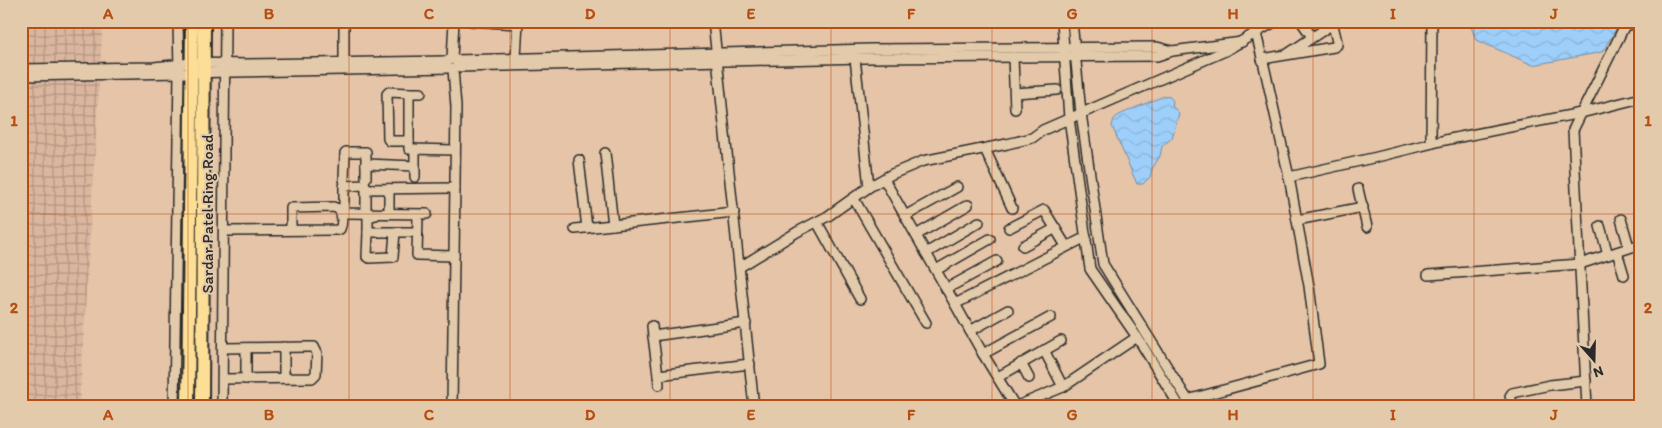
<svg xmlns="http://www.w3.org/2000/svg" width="1662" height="428" font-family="Itim,sans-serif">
	<defs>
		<pattern id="industrial-grid" width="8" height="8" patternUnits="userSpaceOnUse" patternTransform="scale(1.25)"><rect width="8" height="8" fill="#dbb69f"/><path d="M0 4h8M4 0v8" fill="none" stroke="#b29482"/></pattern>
		<pattern id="water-waves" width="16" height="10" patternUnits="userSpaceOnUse" patternTransform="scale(1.25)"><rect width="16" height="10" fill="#9ecffa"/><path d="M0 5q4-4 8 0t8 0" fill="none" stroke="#88b2d6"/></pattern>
	</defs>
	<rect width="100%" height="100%" fill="#e6c4a8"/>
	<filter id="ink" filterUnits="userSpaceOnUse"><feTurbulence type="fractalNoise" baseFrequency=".02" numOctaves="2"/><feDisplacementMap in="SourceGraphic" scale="10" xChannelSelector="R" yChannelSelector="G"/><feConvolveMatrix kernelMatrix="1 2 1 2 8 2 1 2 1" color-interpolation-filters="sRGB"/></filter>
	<g filter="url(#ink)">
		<path fill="url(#industrial-grid)" d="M21 21H103L79 407H21Z"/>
		<g fill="url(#water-waves)" stroke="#708da7">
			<path d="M1469 21H1621L1602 52 1533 65 1476 40Z"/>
			<path d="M1164 96 1170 97 1173 101 1172 106 1179 113 1172 138 1162 146 1160 156 1152 169 1150 177 1143 184H1137L1112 126C1113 123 1113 120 1115 118 1118 114 1157 99 1164 96Z"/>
		</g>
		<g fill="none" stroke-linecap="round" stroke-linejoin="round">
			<defs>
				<g id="minor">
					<path d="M344 21V62"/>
					<path d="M471 21 518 24"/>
					<path d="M713 21 754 407"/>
					<path d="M1062 21 1069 118 1090 269 1139 340 1180 407"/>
					<path d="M1072 21 1081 113 1103 264 1192 407"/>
					<path d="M1301 21 1312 37"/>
					<path d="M1625 25 1641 24"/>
					<path d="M1256 33 1265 70 1289 177 1377 157 1445 140 1581 113 1641 98"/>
					<path d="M1013 57 1015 109"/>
					<path d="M516 58 518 21"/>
					<path d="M855 58 869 187"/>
					<path d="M1262 59 1334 47 1337 45V42L1333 25 1328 27 1286 55"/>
					<path d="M455 60 872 49 1157 47 1172 51"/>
					<path d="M447 63 449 60 452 59 454 21"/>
					<path d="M456 67 865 58 1157 56 1172 51 1242 42"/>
					<path d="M21 69 154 67 192 63 248 64 448 61"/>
					<path d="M21 76C164 73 306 71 448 68"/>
					<path d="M409 93 389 92 387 94 388 139 390 141H409"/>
					<path d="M421 93H409V149L455 150"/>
					<path d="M1015 93 1057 90"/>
					<path d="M1431 143 1432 21"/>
					<path d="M985 149 1012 208"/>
					<path d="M605 153 613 225"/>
					<path d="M579 160 587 228"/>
					<path d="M415 177V149"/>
					<path d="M366 178V164"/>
					<path d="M884 179 955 304"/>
					<path d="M344 180 345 153 346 152H366V164L415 166"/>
					<path d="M1358 189 1367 227"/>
					<path d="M854 199 926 323"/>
					<path d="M366 213V189"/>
					<path d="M389 213V189"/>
					<path d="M427 214 344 213V186L365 185 366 189 455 188"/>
					<path d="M376 215 368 217V232H417"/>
					<path d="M418 216 417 255 454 256"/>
					<path d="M905 216 957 187"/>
					<path d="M1621 219 1629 247"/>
					<path d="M1297 220 1363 207"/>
					<path d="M817 222 860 299"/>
					<path d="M1600 226 1608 255"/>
					<path d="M1009 228 1044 210 1066 246"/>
					<path d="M575 229 734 212"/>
					<path d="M224 231 337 230 340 229C343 223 342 214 339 209L333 207 291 208V230"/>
					<path d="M368 232 367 257 369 258 393 257 395 232"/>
					<path d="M916 235 968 205"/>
					<path d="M1023 246 1056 228"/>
					<path d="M1617 252 1624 275"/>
					<path d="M926 253 979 222"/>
					<path d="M740 267 797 232 828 216 869 187 892 174 923 161 1007 144 1032 138 1043 130 1225 51 1276 21"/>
					<path d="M936 270 990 239"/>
					<path d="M1428 275 1580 264 1641 244"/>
					<path d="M946 289 997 261"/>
					<path d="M746 323 653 336 658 375 750 364"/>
					<path d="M652 326 653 336"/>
					<path d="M970 331 1008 310"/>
					<path d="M284 347V378"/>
					<path d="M1044 350 1063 387"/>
					<path d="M983 354 955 304 1086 237"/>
					<path d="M1021 363 1029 378"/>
					<path d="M658 375 659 385"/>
					<path d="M998 377 1061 341"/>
					<path d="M223 379 312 378 316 374 317 353 314 347H310L223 348"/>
					<path d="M246 379V348"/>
					<path d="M1187 400 1319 364 1309 286 1289 177"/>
					<path d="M174 407 179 72 178 21"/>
					<path d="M222 407C224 278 223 150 225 21"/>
					<path d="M452 407 456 107 453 69"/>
					<path d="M1014 407 1015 406 983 354 1051 317"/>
					<path d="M1015 407 1063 387 1137 337"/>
					<path d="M1514 407 1510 396 1512 393 1550 385 1586 381"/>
					<path d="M1587 407 1573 130 1627 21"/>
				</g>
				<g id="highway">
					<path d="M188 407 192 21"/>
					<path d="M202 407 204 21"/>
				</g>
			</defs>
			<use href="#minor" stroke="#2b2b2b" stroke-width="12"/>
			<use href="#highway" stroke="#2b2b2b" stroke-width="16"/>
			<use href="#minor" stroke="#e2caaa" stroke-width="9"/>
			<use href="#highway" stroke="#fdde96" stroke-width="12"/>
		</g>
	</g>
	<path fill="none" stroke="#b94e14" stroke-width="1" stroke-opacity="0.55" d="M188 21V407M349 21V407M510 21V407M670 21V407M831 21V407M992 21V407M1152 21V407M1313 21V407M1474 21V407M21 214H1641"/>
	<g text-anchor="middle" stroke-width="4" stroke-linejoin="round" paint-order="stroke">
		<g font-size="16" fill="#2b2b2b" stroke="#e2caaa">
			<text transform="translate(207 214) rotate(-90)" y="6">Sardar Patel Ring Road</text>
		</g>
	</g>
	<rect width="1662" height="428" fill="none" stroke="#e2caaa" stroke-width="55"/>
	<g transform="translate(1594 360) rotate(160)" stroke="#e2caaa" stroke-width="4" paint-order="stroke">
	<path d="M0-4L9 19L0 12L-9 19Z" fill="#2b2b2b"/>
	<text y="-8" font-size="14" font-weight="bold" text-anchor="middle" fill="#2b2b2b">N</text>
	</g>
	<rect x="28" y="28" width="1606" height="372" fill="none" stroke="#b94e14" stroke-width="2"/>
	<g font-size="16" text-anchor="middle" font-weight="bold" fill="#b94e14">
		<text x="108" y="19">A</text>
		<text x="269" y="19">B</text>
		<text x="429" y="19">C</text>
		<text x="590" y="19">D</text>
		<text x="751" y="19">E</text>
		<text x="911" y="19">F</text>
		<text x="1072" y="19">G</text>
		<text x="1233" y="19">H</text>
		<text x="1393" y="19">I</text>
		<text x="1554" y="19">J</text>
		<text x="14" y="126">1</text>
		<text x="1648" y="126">1</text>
		<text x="14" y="313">2</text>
		<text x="1648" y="313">2</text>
		<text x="108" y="420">A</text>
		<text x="269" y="420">B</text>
		<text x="429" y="420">C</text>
		<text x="590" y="420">D</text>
		<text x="751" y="420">E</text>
		<text x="911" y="420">F</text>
		<text x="1072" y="420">G</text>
		<text x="1233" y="420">H</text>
		<text x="1393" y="420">I</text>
		<text x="1554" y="420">J</text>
	</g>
</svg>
